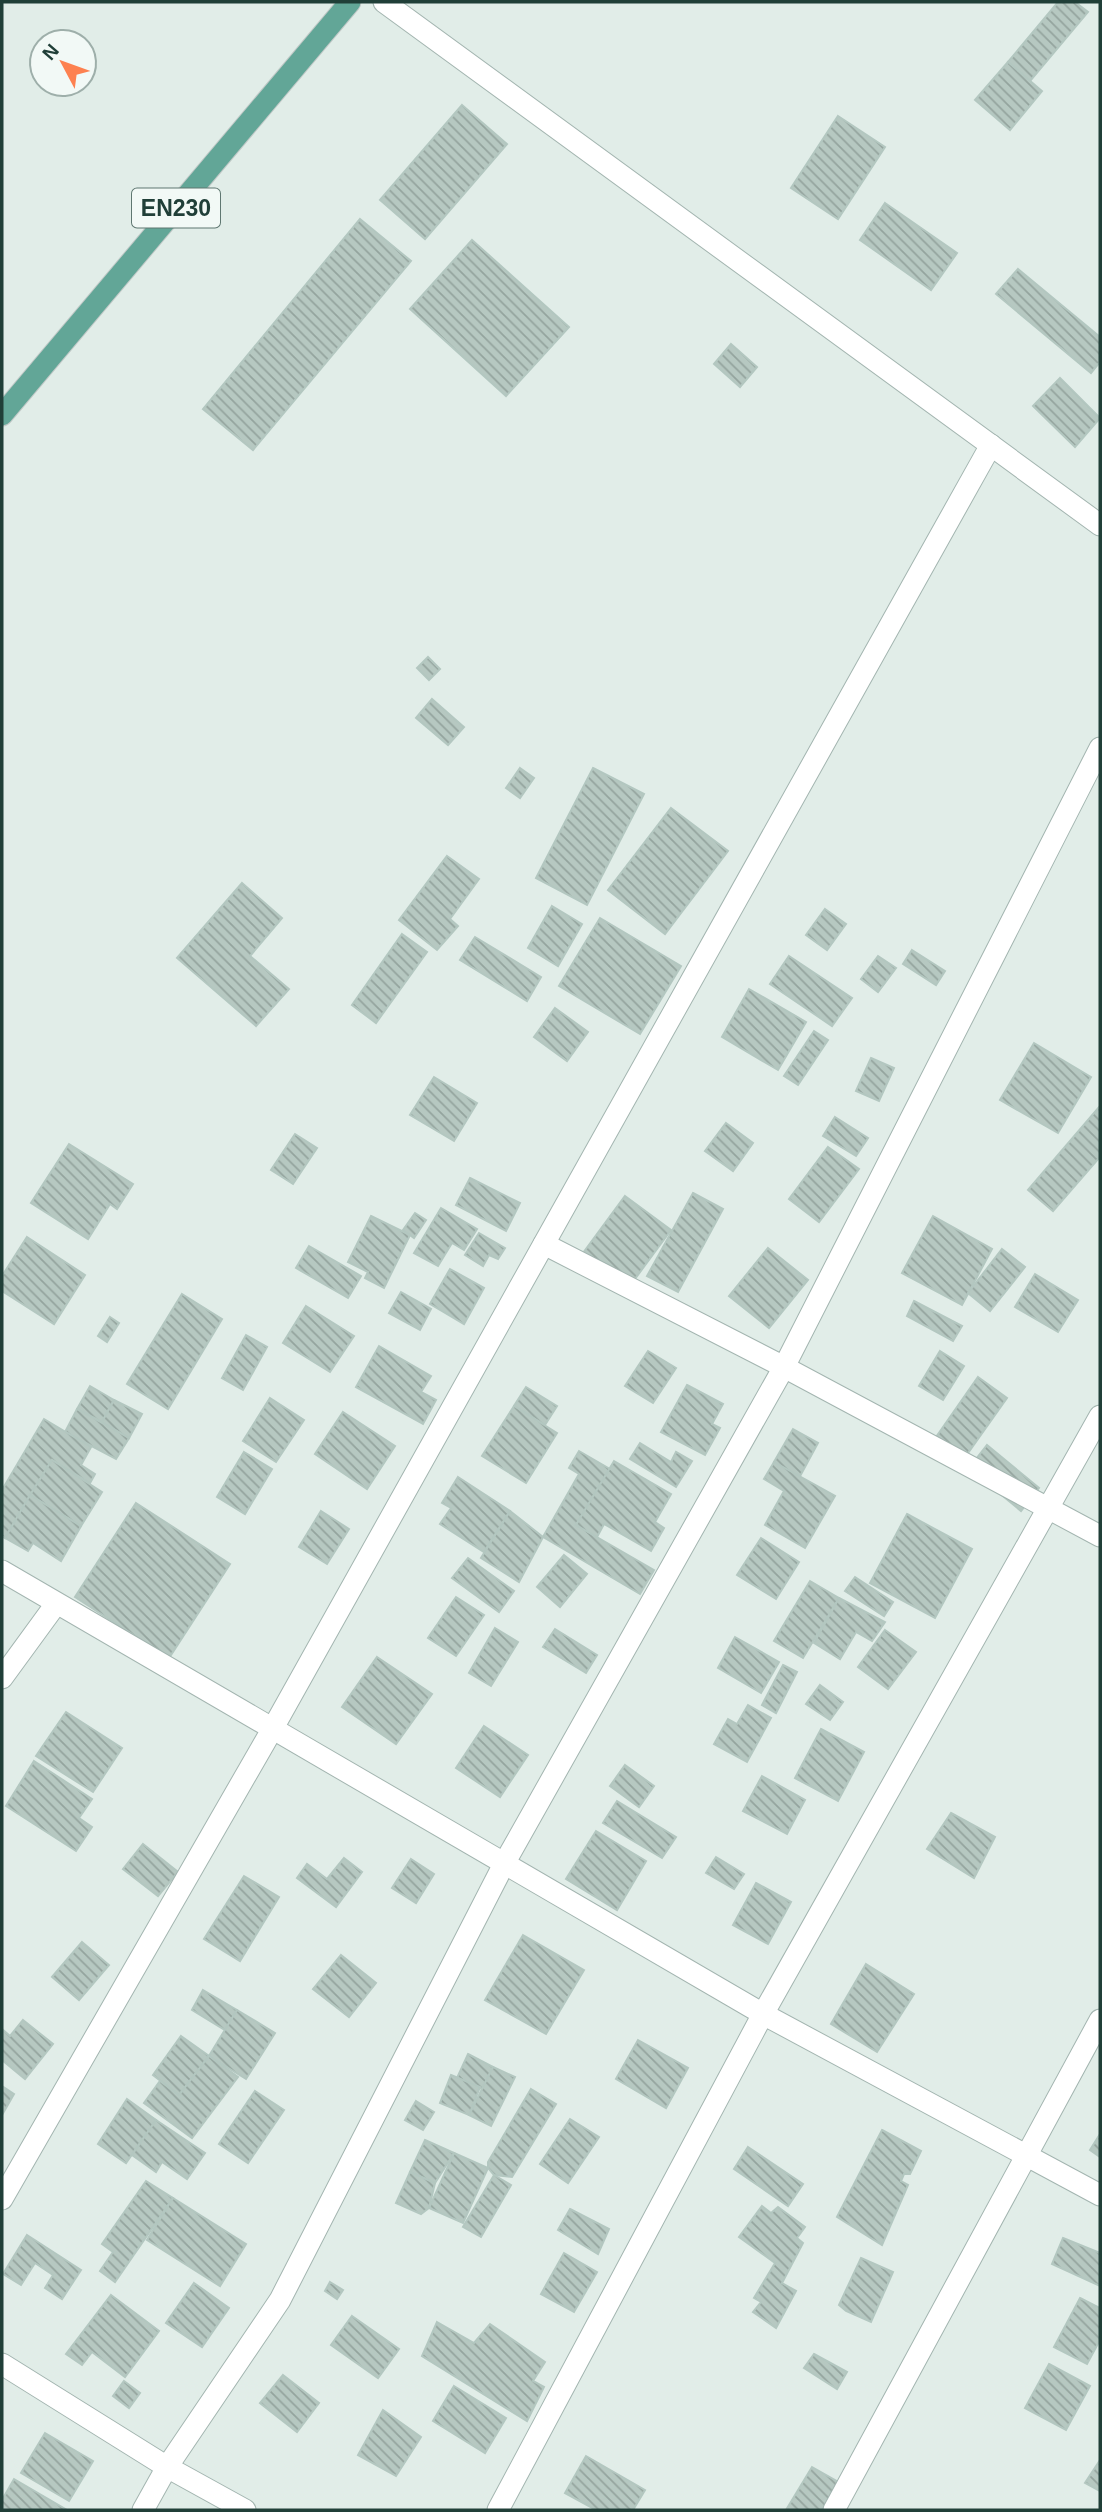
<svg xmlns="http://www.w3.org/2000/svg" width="1102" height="2512" font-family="Helvetica,sans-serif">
	<defs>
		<pattern id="building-back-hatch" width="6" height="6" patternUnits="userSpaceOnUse" patternTransform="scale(1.75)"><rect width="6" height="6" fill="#b6c8c1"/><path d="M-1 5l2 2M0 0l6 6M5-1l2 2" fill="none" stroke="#94a49e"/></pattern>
	</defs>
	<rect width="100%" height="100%" fill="#e1ede8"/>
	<g fill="url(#building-back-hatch)" stroke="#b3c7c0" stroke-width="2">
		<path d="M1058 2H1075L1088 12 1030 81 1008 62Z"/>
		<path d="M1008 62 1042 91 1010 130 975 100Z"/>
		<path d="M462 105 507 144 425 239 380 200Z"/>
		<path d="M838 116 885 147 838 219 791 188Z"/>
		<path d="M885 203 957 253 931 290 860 240Z"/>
		<path d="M360 219 411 261 253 450 203 409Z"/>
		<path d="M472 240 569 327 506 396 410 309Z"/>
		<path d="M1018 269 1100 337V362L1091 373 996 294Z"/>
		<path d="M731 344 757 367 740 387 714 364Z"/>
		<path d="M1060 378 1100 418 1075 447 1033 406Z"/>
		<path d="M428 657 440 669 429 680 417 668Z"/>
		<path d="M432 699 464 727 448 745 416 718Z"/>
		<path d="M520 768 534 778 520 798 506 788Z"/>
		<path d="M593 768 644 794 587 905 536 878Z"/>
		<path d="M671 808 728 851 665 934 608 890Z"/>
		<path d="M447 856 479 879 450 919 458 926 437 950 399 920Z"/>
		<path d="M242 883 282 918 250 956 289 989 256 1026 177 958Z"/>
		<path d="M552 906 582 924 558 966 528 948Z"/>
		<path d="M825 909 846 924 827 950 806 935Z"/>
		<path d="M600 918 681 966 640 1034 559 986Z"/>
		<path d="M402 934 427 952 376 1023 352 1005Z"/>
		<path d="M475 937 541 977 527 1001 460 960Z"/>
		<path d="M912 950 945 971 936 985 903 964Z"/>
		<path d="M789 956 852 998 832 1026 770 984Z"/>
		<path d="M878 956 896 968 878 992 861 979Z"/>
		<path d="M749 989 806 1022 778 1070 722 1037Z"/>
		<path d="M555 1008 588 1032 567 1061 534 1037Z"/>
		<path d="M814 1031 828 1040 798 1085 784 1076Z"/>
		<path d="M1034 1043 1091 1077 1058 1133 1000 1100Z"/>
		<path d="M871 1058 894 1068 879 1101 856 1091Z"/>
		<path d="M434 1077 477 1103 454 1141 410 1115Z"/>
		<path d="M1100 1106V1157L1053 1211 1028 1190Z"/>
		<path d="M835 1117 868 1138 856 1156 823 1136Z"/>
		<path d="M726 1123 753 1143 733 1171 705 1151Z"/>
		<path d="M295 1134 317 1148 293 1184 271 1170Z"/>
		<path d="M69 1144 133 1184 117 1209 110 1204 88 1239 31 1203Z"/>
		<path d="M828 1147 859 1169 819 1222 789 1199Z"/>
		<path d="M470 1178 520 1203 506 1231 456 1205Z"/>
		<path d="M693 1193 723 1209 678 1292 647 1276Z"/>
		<path d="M625 1196 671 1230 629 1287 583 1253Z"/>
		<path d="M441 1208 477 1229 464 1250 452 1243 438 1266 414 1253Z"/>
		<path d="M415 1213 426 1220 414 1238 403 1230Z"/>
		<path d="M371 1216 410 1235 384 1288 365 1278 368 1272 348 1262Z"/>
		<path d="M933 1216 992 1249 962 1305 902 1273Z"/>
		<path d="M479 1233 505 1248 498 1259 489 1255 483 1266 465 1255Z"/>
		<path d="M27 1237 85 1275 54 1324 2 1291V1276Z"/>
		<path d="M309 1246 361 1276 348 1298 296 1268Z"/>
		<path d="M768 1248 808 1280 769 1328 729 1296Z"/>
		<path d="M1002 1249 1025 1267 990 1311 968 1293Z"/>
		<path d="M450 1269 484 1288 464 1324 430 1304Z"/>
		<path d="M1035 1274 1078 1300 1058 1332 1015 1307Z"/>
		<path d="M401 1292 431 1309 420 1330 389 1313Z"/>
		<path d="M182 1294 222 1319 168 1409 127 1384Z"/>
		<path d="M914 1301 962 1326 953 1341 907 1316Z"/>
		<path d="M306 1306 354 1336 330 1372 283 1343Z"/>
		<path d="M110 1317 119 1323 107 1342 98 1336Z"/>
		<path d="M246 1335 267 1347 243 1390 222 1378Z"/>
		<path d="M379 1346 431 1376 421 1392 436 1400 423 1424 356 1387Z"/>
		<path d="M648 1351 676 1368 653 1403 625 1386Z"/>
		<path d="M940 1351 964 1366 943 1400 919 1386Z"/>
		<path d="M978 1377 1007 1398 963 1460 934 1440Z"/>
		<path d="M687 1385 723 1404 712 1424 720 1428 705 1455 661 1432Z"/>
		<path d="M90 1386 114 1400 102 1422 77 1409Z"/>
		<path d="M526 1387 557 1406 545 1425 514 1406Z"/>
		<path d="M270 1398 304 1420 276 1462 243 1441Z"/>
		<path d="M114 1400 142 1414 129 1438 102 1422Z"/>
		<path d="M514 1406 557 1433 526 1483 482 1456Z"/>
		<path d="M77 1409 129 1438 116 1459 65 1432Z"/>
		<path d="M343 1412 395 1446 367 1489 315 1454Z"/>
		<path d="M44 1419 91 1447 81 1465 95 1474 90 1483 52 1460 5 1538 2 1536V1490Z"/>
		<path d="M793 1429 818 1443 799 1478 774 1462Z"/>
		<path d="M640 1443 671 1462 676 1452 692 1461 676 1487 630 1459Z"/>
		<path d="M987 1445 1039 1488 1021 1511 969 1468Z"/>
		<path d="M579 1451 610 1469 576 1525 654 1570 640 1594 543 1537 579 1474 569 1468Z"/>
		<path d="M244 1452 272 1469 245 1514 217 1497Z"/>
		<path d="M52 1460 102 1492 81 1526 30 1495Z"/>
		<path d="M614 1461 671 1494 655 1522 664 1528 651 1551 604 1524 597 1537 576 1525Z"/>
		<path d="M774 1462 835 1496 805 1548 765 1525 784 1491 764 1479Z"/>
		<path d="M458 1477 510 1511 484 1552 440 1524 451 1508 442 1503Z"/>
		<path d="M30 1495 81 1526 61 1561 33 1543 28 1551 5 1538Z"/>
		<path d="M136 1503 230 1564 169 1658 75 1597Z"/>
		<path d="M321 1511 349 1529 327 1564 299 1547Z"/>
		<path d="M510 1511 543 1537 519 1582 481 1558Z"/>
		<path d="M907 1514 972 1549 935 1618 870 1583Z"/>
		<path d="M761 1538 799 1562 776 1599 737 1575Z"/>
		<path d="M564 1555 587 1574 560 1607 537 1587Z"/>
		<path d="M468 1558 514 1591 499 1612 452 1578Z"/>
		<path d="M855 1577 893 1602 884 1616 845 1591Z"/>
		<path d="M810 1581 839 1598 803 1658 774 1641Z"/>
		<path d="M456 1597 484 1615 456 1656 428 1638Z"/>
		<path d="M839 1598 885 1622 872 1641 856 1632 840 1659 814 1643Z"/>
		<path d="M495 1628 518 1642 491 1686 469 1673Z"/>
		<path d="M555 1629 597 1655 586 1673 543 1647Z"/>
		<path d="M885 1630 916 1652 888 1689 858 1667Z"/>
		<path d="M735 1637 779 1662 761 1693 718 1668Z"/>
		<path d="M377 1657 432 1694 396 1744 342 1707Z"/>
		<path d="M783 1665 797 1672 776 1713 762 1705Z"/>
		<path d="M820 1685 843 1702 830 1720 806 1704Z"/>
		<path d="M748 1705 771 1718 747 1762 714 1744 728 1719 737 1724Z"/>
		<path d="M66 1712 122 1748 93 1792 36 1756Z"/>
		<path d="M484 1726 528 1755 500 1797 456 1768Z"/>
		<path d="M821 1729 864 1752 838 1801 795 1778Z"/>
		<path d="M34 1761 92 1799 79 1818 92 1827 76 1851 6 1806Z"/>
		<path d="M625 1765 654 1786 639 1807 610 1786Z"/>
		<path d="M762 1776 805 1800 787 1834 743 1811Z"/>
		<path d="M617 1801 676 1837 662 1858 603 1823Z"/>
		<path d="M951 1813 995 1837 974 1878 927 1849Z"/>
		<path d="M596 1831 646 1861 617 1910 566 1879Z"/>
		<path d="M143 1844 178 1872 158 1896 123 1869Z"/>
		<path d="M716 1857 744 1874 734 1889 706 1873Z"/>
		<path d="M344 1858 362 1872 336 1907 297 1878 307 1864 327 1879Z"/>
		<path d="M411 1859 434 1874 416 1903 392 1888Z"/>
		<path d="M244 1876 279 1897 240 1961 204 1939Z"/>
		<path d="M756 1883 791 1902 768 1944 733 1925Z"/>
		<path d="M523 1935 584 1970 546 2034 485 2000Z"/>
		<path d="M82 1942 109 1965 79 2000 52 1977Z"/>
		<path d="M341 1955 376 1983 349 2017 313 1989Z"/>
		<path d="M866 1964 914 1994 877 2052 831 2024Z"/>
		<path d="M203 1990 237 2010 225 2030 192 2010Z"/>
		<path d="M237 2010 275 2033 246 2079 209 2056Z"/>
		<path d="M23 2020 53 2044 25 2079 2 2060V2029L10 2036Z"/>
		<path d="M181 2036 209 2056 179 2095 153 2075Z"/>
		<path d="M638 2040 688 2068 666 2108 616 2079Z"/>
		<path d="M468 2054 493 2067 482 2089 457 2078Z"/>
		<path d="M209 2056 238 2077 192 2138 144 2103 160 2081 179 2095Z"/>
		<path d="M493 2067 515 2077 491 2126 469 2115Z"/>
		<path d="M451 2075 480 2087 469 2115 440 2103Z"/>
		<path d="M2 2086 14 2094 2 2115Z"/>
		<path d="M531 2089 556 2104 512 2177 494 2175 488 2168V2162Z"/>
		<path d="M255 2091 284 2110 248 2163 219 2144Z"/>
		<path d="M127 2099 156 2120 126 2163 98 2144Z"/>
		<path d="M416 2101 434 2112 423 2130 405 2120Z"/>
		<path d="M570 2119 599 2137 568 2183 540 2164Z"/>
		<path d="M156 2120 205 2153 187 2179 162 2162 156 2172 132 2155Z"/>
		<path d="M882 2130 921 2151 910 2174H904L901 2181 908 2185 882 2245 837 2217Z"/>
		<path d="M1100 2134V2157L1090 2150Z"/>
		<path d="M425 2140 454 2153 435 2183 410 2172Z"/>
		<path d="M748 2147 803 2184 788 2206 734 2169Z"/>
		<path d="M454 2153 488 2168 463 2223 429 2208Z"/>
		<path d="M410 2172 435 2183 429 2208 421 2214 396 2203Z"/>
		<path d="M494 2175 511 2185 481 2237 463 2227Z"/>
		<path d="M146 2181 173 2198 115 2282 100 2271 113 2252 102 2244Z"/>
		<path d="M173 2198 246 2244 220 2286 147 2240Z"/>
		<path d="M762 2206 771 2213 778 2207 805 2227 797 2238 803 2243 782 2283 796 2291 776 2328 753 2312 761 2302 754 2298 775 2263 739 2237Z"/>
		<path d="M570 2209 609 2229 598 2254 558 2230Z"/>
		<path d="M27 2235 81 2270 62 2299 45 2288 53 2275 35 2263 21 2285 3 2274Z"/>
		<path d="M1063 2238 1100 2253V2286L1052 2264Z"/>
		<path d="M564 2253 597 2272 574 2312 541 2294Z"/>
		<path d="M861 2258 893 2272 871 2322 846 2311 839 2305Z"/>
		<path d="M330 2282 343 2290 337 2299 325 2291Z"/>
		<path d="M194 2283 229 2308 202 2347 166 2323Z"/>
		<path d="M111 2295 159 2331 125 2377 92 2352 82 2365 66 2354Z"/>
		<path d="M1080 2298 1100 2308V2340L1087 2364 1054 2347Z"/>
		<path d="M352 2316 399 2349 378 2378 331 2345Z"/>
		<path d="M437 2322 474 2343 490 2324 545 2362 533 2381 544 2387 527 2421 422 2356Z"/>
		<path d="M814 2354 847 2372 837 2389 804 2368Z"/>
		<path d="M1049 2364 1090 2386 1066 2430 1025 2408Z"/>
		<path d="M283 2375 319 2403 297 2432 260 2403Z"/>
		<path d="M124 2381 140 2393 129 2408 113 2396Z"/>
		<path d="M454 2386 506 2418 485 2453 433 2421Z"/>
		<path d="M383 2410 421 2437 396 2476 358 2455Z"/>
		<path d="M45 2433 93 2461 69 2501 21 2473Z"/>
		<path d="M586 2456 645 2490 633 2510H596L565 2493Z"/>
		<path d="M1100 2460V2491L1085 2483Z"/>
		<path d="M812 2467 840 2483 825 2510H786Z"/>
		<path d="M14 2479 67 2510H2V2500Z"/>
	</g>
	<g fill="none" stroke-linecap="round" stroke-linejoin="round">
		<defs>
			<g id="street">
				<path d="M384 2 1100 525"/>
				<path d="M544 1244 784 1367 1100 1536"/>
				<path d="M2 1571 763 2014 1100 2195"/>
				<path d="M2 1678 56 1604"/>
				<path d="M2 2199 273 1728 991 445"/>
				<path d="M2 2364 167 2467 245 2510"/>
				<path d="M143 2510 167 2467 280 2300 505 1862 784 1367 1100 748"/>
				<path d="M498 2510 763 2014 1100 1416"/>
				<path d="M834 2510 1100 2020"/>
			</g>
			<path id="primary" d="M2 415 350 2"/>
		</defs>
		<use href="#street" stroke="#a3b5b0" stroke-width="23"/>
		<use href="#primary" stroke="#c1c9c7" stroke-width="23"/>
		<use href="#street" stroke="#fff" stroke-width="21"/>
		<use href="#primary" stroke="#62a697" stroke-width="21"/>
	</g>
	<g text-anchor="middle" stroke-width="5" stroke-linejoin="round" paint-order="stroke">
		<rect fill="#f2f9f6" stroke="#5f7771" stroke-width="2" x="132" y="188.5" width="88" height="39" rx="5"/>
		<g font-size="23" font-weight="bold" fill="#203f38">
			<text x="176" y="216">EN230</text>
		</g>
	</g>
	<rect width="1102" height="2512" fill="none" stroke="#203f38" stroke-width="7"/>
	<g transform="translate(63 63) rotate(311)"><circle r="33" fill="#f2f9f6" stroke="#9eafaa" stroke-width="2"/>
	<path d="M0-5L12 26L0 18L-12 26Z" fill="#fd8150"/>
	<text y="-10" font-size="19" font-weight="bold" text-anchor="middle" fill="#203f38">N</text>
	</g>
</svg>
